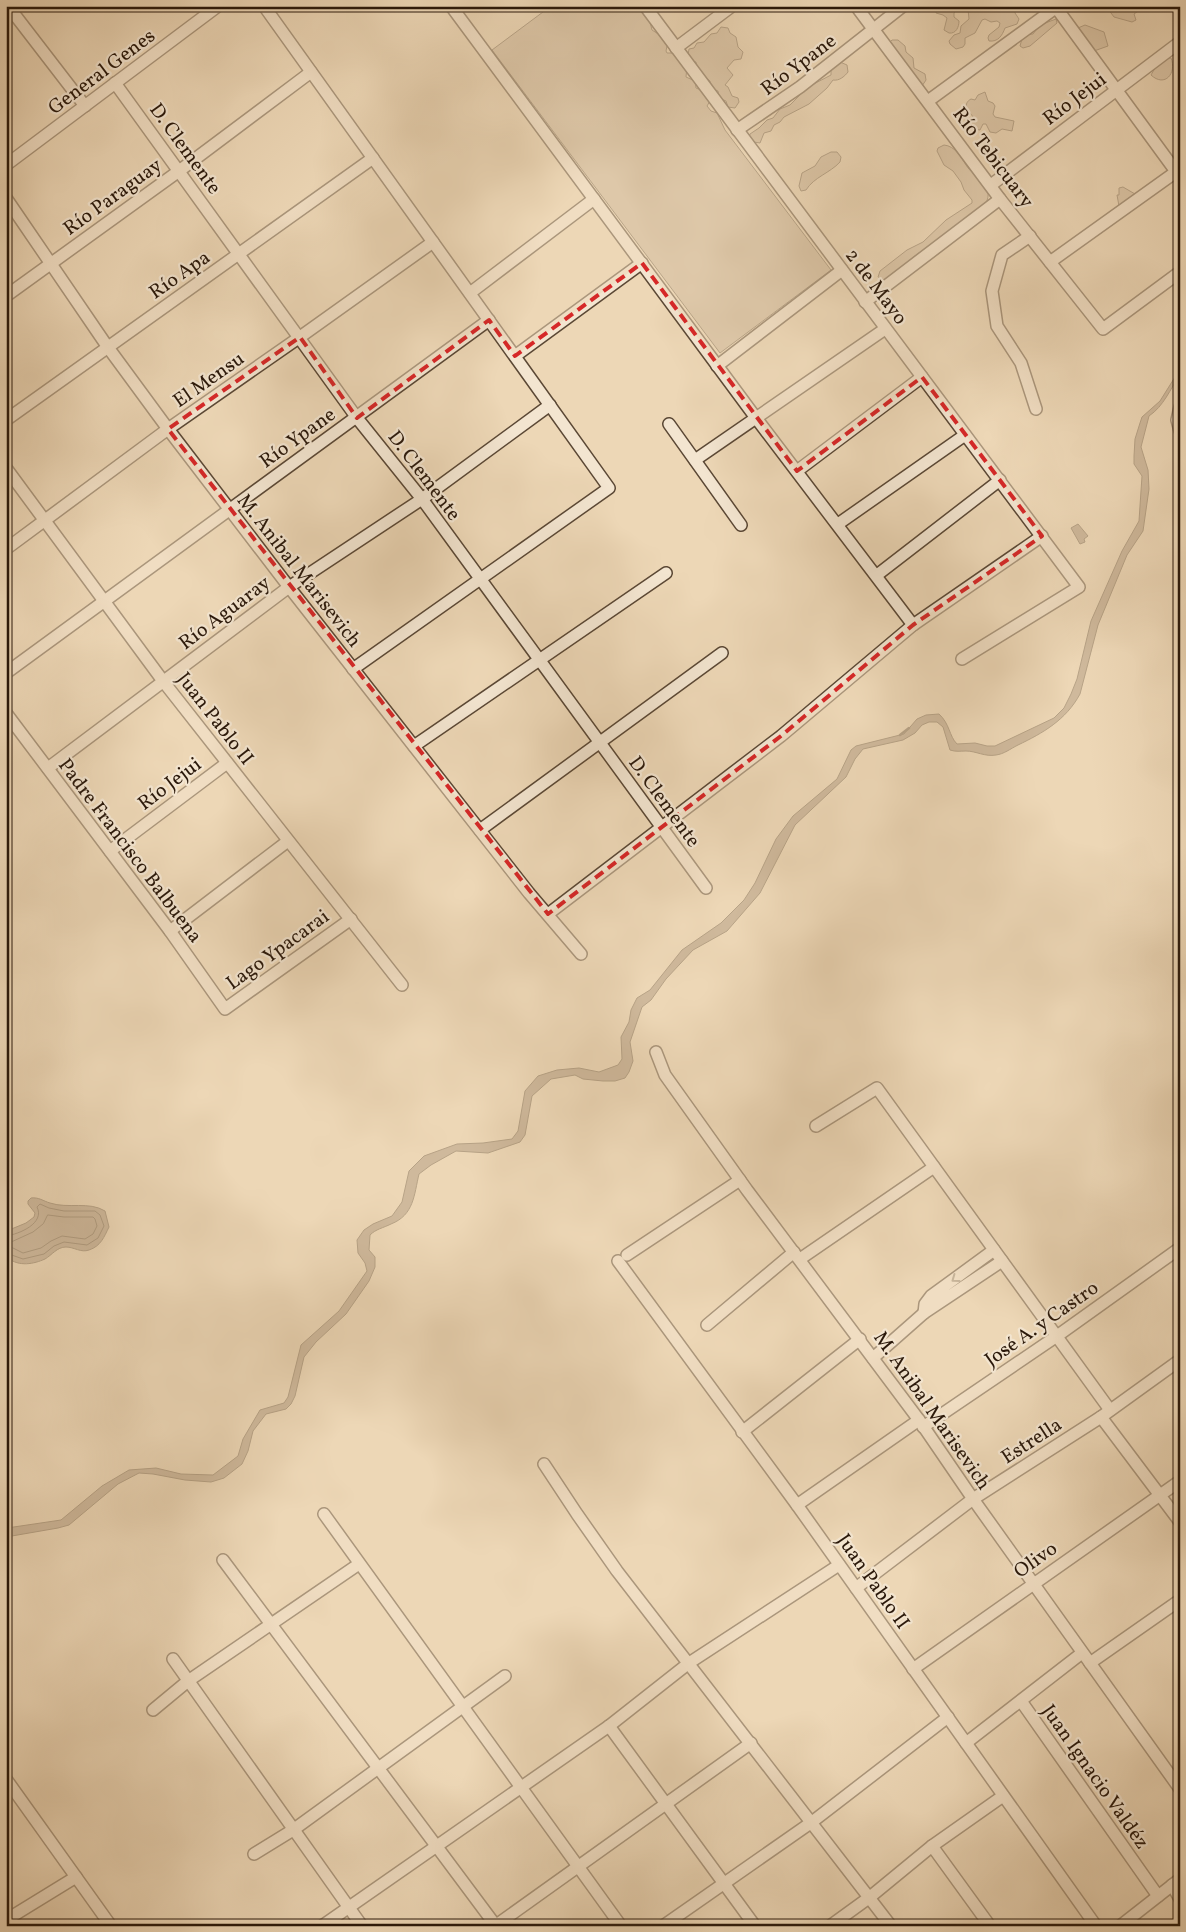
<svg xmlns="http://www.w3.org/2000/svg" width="1186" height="1932" font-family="Vollkorn,serif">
	<rect width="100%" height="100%" fill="#edd7b6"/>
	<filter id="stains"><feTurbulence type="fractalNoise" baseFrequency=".004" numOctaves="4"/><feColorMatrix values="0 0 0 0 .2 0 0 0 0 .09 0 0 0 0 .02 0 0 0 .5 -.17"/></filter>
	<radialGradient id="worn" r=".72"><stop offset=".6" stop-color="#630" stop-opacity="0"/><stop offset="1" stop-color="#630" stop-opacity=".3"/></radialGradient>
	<g fill="#ccb799" stroke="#7b6852">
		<path d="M551 6H639L642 11 649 18 652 30 666 39 667 46 666 51 667 53H674L687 66 686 77 695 81 696 88 701 90 710 101 707 106 711 111 717 113 725 130 831 270 720 353 492 50Z"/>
		<path d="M936 6H960L954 13V17L959 21C959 27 956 34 949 33L944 30 947 18 943 15 936 13Z"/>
		<path d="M964 6H1014L1015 13 1019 19 1017 24 1005 28C1002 36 998 42 989 41L988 38 989 35 999 27 1000 23 997 21 991 22 985 19 982 20 975 33 965 38V44L963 47 956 49 950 44 949 41 954 35 960 33 961 26 969 19 968 9Z"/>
		<path d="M1095 6 1125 8 1140 6 1141 9 1134 14 1136 20 1132 22 1114 17 1108 9H1096Z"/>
		<path d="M1056 19 1057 23 1030 46 1023 48 1020 46 1023 35 1033 34 1040 25Z"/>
		<path d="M1085 25 1104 32 1108 46 1094 51 1080 35 1078 28Z"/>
		<path d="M721 27 728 28 730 33 736 37 738 47 743 52 741 59 734 60 727 68 733 75 725 85 728 87 732 96 738 98 739 102 735 108 728 107 726 101 719 98 718 91 711 88 710 81C704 77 696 69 696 62L692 61 688 55 689 49 694 48 697 43 704 42 711 34 717 33Z"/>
		<path d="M892 40H898L905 46 906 52 913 58 914 68 925 74 926 80 922 86 888 44Z"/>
		<path d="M1164 58H1171C1177 73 1165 88 1151 75L1158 63Z"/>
		<path d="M840 62 847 65 848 72C844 77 839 81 833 80L827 88 809 104 784 117 780 122 774 125 771 131 764 133 760 143 754 142 749 137 750 134 759 128 767 120 773 118 780 109 790 105 808 87 831 75V68Z"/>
		<path d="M985 92 988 101 993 103 995 106 993 114 995 117 1014 121 1012 131 1002 129 996 133 990 132 986 124H983L980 130 973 129V125L970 124 974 118 966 108C966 104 967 101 971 99L975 100 978 95Z"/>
		<path d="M944 145C955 146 961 157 966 165 973 177 999 188 983 207L912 258 892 277 884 280 878 277 880 271 907 250 923 242 946 220 972 203V200L964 190 961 182 953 171 944 165 937 151 938 148Z"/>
		<path d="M831 152H837L841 157 840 162C830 173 814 177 806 190L801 191 799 186 802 173 815 166 821 157Z"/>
		<path d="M1123 187 1135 194 1134 198 1119 206 1117 195H1119V188Z"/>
	</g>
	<g fill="#ab967c" stroke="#77644e">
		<path d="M1180 369V375C1170 389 1164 406 1149 416L1141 447 1148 470 1149 489 1143 531 1127 555 1098 625 1080 694C1066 720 1043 733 1018 745 1010 749 1004 754 996 755 985 757 976 751 966 751 960 751 956 752 950 750L943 727 937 722H929L922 725 915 733 903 740 863 749 855 759 846 777 795 825 760 893 727 931 693 950 666 979 651 1000 642 1007 630 1042 633 1061 629 1072 625 1078 615 1081H603L583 1079 575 1075 551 1079 532 1096 525 1135 520 1142 488 1153 456 1151 431 1165 419 1174C414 1195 414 1215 391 1224 383 1228 376 1229 370 1235L369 1250 375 1257V1267L369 1281 346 1314 316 1342 304 1357 295 1396 291 1404 286 1409 266 1414 253 1431 248 1451 242 1464 224 1478 211 1482 185 1480 153 1474 139 1473 118 1484 69 1525 58 1528 6 1537 7 1528 61 1520 102 1486 129 1470 156 1468 181 1474 213 1475 238 1456 243 1439 260 1410 284 1403 288 1397 301 1345 339 1311 367 1271 365 1263 358 1253 357 1240 364 1230 373 1224 392 1216 402 1202 409 1171 424 1156 457 1144 483 1143 512 1139 518 1131 525 1091 538 1076 557 1070 579 1068 599 1072 618 1065 622 1059 621 1037 629 1022 631 1010 637 998 650 990 682 950 721 923 744 900 755 883 776 839 793 816 837 779 851 750 856 746 904 734 917 719 926 715 939 714C950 724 949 736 957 744L975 743 987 746H995L1054 718 1064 708 1071 694 1077 679 1091 621 1122 551 1139 521 1142 476 1134 464V456L1135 439 1140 423 1142 417 1160 401Z"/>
		<path d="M1078 524 1088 536 1084 539 1085 542 1080 544 1071 528Z"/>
		<path d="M31 1198C39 1197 43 1201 50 1203 68 1209 89 1201 105 1211L109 1227C104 1237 101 1246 89 1250 81 1253 74 1247 66 1247 57 1247 52 1255 45 1259 34 1264 19 1267 8 1258L6 1236 9 1230 26 1223 34 1217 35 1213 28 1204V1201Z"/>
	</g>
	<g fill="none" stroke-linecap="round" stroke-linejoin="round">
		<g stroke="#6a5743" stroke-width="1">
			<path d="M48 1215 64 1217H93L95 1219 97 1226 93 1234 85 1239 62 1236 51 1241 41 1248 23 1253 9 1246V1243L33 1232 43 1224Z"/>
			<path d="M6 1236C20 1234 45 1223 37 1207L40 1204 49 1208 64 1211H95L100 1215 104 1226 98 1238 87 1245 64 1242 54 1246 44 1254 23 1259 6 1253"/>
		</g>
		<path stroke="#77644e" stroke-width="2.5" d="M900 735 909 728"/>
		<defs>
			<g id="minor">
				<path d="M8 6 85 106"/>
				<path d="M264 6 609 488 353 669"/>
				<path d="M451 6 756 418 913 625"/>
				<path d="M645 6 1079 587 962 659"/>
				<path d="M856 6 1000 199 1103 329 1180 272"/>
				<path d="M1055 6 1180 177"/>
				<path d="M676 48 732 6"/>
				<path d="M115 83 357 418 422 499 706 888"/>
				<path d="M928 101 1058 6"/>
				<path d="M737 130 800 87 903 6"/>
				<path d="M6 165 218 6"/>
				<path d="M991 185 1180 42"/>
				<path d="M6 198 107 346 168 429 289 587 529 893 581 954"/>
				<path d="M1030 236 1002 255 992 291 997 326 1021 363 1036 409"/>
				<path d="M1050 262 1180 169"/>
				<path d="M470 293 594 199"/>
				<path d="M6 296 179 171 311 72"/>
				<path d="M865 302 1000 199"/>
				<path d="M515 356 642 263"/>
				<path d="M717 366 842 270"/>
				<path d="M1180 407 1177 420 1180 431"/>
				<path d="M6 420 373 158"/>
				<path d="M669 424 741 525"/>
				<path d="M695 460 885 329"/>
				<path d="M6 468 163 681 402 985"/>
				<path d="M797 471 922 377"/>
				<path d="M838 524 965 435"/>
				<path d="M6 549 168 429 300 337 433 242"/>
				<path d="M877 575 1000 480"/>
				<path d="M6 673 489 320"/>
				<path d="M6 713 170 931 225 1009 351 919"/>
				<path d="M414 746 666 573"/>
				<path d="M48 768 289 587 422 499 550 405"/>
				<path d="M480 830 722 653"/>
				<path d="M110 851 227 763"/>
				<path d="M548 914 781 736 913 625 1042 536"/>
				<path d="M170 931 288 841"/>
				<path d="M656 1052 665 1075 747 1190 919 1420 973 1499 1180 1789"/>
				<path d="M816 1126 877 1088 1110 1410"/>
				<path d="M994 1250 931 1296 925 1304 924 1313 1002 1261"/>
				<path d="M627 1255 740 1180"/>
				<path d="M800 1259 934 1167"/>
				<path d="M618 1261 797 1505 1096 1926"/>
				<path d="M707 1325 794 1252"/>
				<path d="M873 1358 924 1313"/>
				<path d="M1101 1417 1180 1522"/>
				<path d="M923 1427 1057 1336 1180 1248"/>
				<path d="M742 1432 860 1339"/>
				<path d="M544 1464 577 1514 617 1571 891 1926"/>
				<path d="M797 1505 919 1420"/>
				<path d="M324 1514 621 1926"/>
				<path d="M223 1560 496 1926"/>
				<path d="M856 1588 973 1499 1101 1417 1180 1360"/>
				<path d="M173 1659 362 1926"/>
				<path d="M1090 1663 1180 1600"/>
				<path d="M913 1669 1180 1481"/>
				<path d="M1021 1701 1158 1896"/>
				<path d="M153 1710 188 1681 359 1564"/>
				<path d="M609 1726 755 1926"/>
				<path d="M966 1743 1082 1653"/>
				<path d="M6 1779 111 1926"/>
				<path d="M932 1846 990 1926"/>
				<path d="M254 1854 293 1830 505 1676"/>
				<path d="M1172 1885 1180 1899"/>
				<path d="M6 1920 76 1877"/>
				<path d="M322 1926 609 1726 689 1663 839 1565"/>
				<path d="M495 1926 751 1743"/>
				<path d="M663 1926 812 1822 948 1717"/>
				<path d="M830 1926 870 1897 932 1846 1003 1796"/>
				<path d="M1120 1926 1180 1879"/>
			</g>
		</defs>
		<use href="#minor" stroke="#5b4835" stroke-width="14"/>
		<use href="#minor" stroke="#f3e5d0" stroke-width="11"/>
	</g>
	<defs><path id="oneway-chevron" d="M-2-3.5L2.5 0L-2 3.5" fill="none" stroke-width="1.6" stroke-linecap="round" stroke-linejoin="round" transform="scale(1.25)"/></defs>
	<use stroke="#998977" href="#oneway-chevron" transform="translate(955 1279) rotate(144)"/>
	<path d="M0 0H1186V1932H0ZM642 263 797 471 922 377 1042 536 913 625 781 736 548 914 168 429 300 337 357 418 489 320 515 356Z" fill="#edd7b6" fill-opacity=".55" fill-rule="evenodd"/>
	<path fill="none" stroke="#d62828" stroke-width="4" stroke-dasharray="10 6" stroke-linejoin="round" d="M642 263 797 471 922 377 1042 536 913 625 781 736 548 914 168 429 300 337 357 418 489 320 515 356Z"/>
	<g text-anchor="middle" stroke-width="4.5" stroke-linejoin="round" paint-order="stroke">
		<g font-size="20" fill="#2a180a" stroke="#f3e5d0">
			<text transform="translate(798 64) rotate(-37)" y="7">Río Ypane</text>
			<text transform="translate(101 71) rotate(-37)" y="7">General Genes</text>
			<text transform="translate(1074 98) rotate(-37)" y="7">Río Jejui</text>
			<text transform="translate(186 148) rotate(54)" y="7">D. Clemente</text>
			<text transform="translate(994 157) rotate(53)" y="7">Río Tebicuary</text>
			<text transform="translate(112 196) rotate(-36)" y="7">Río Paraguay</text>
			<text transform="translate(179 274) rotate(-35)" y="7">Río Apa</text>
			<text transform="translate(877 286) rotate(53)" y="7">2 de Mayo</text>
			<text transform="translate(208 379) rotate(-35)" y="7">El Mensu</text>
			<text transform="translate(297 437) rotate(-36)" y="7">Río Ypane</text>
			<text transform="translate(425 475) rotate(53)" y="7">D. Clemente</text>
			<text transform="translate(300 570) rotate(52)" y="7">M. Anibal Marisevich</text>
			<text transform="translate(224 612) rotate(-37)" y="7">Río Aguaray</text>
			<text transform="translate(216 718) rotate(52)" y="7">Juan Pablo II</text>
			<text transform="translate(169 783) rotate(-37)" y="7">Río Jejui</text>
			<text transform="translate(665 801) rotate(54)" y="7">D. Clemente</text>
			<text transform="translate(131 850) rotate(53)" y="7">Padre Francisco Balbuena</text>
			<text transform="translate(277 949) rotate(-36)" y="7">Lago Ypacarai</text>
			<text transform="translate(1041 1323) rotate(-35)" y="7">José A. y Castro</text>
			<text transform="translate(933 1410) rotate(55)" y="7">M. Anibal Marisevich</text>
			<text transform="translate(1031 1440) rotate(-33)" y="7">Estrella</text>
			<text transform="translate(1035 1559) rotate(-35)" y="7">Olivo</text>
			<text transform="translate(874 1581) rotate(55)" y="7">Juan Pablo II</text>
			<text transform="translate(1096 1776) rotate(55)" y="7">Juan Ignacio Valdéz</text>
		</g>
	</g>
	<rect width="1186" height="1932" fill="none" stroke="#edd7b6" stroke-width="25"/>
	<rect x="8" y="8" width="1171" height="1917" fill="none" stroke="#2a180a" stroke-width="2.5"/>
	<rect x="12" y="12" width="1161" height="1907" fill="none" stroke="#2a180a"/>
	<rect width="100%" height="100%" filter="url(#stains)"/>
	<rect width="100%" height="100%" fill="url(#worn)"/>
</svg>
